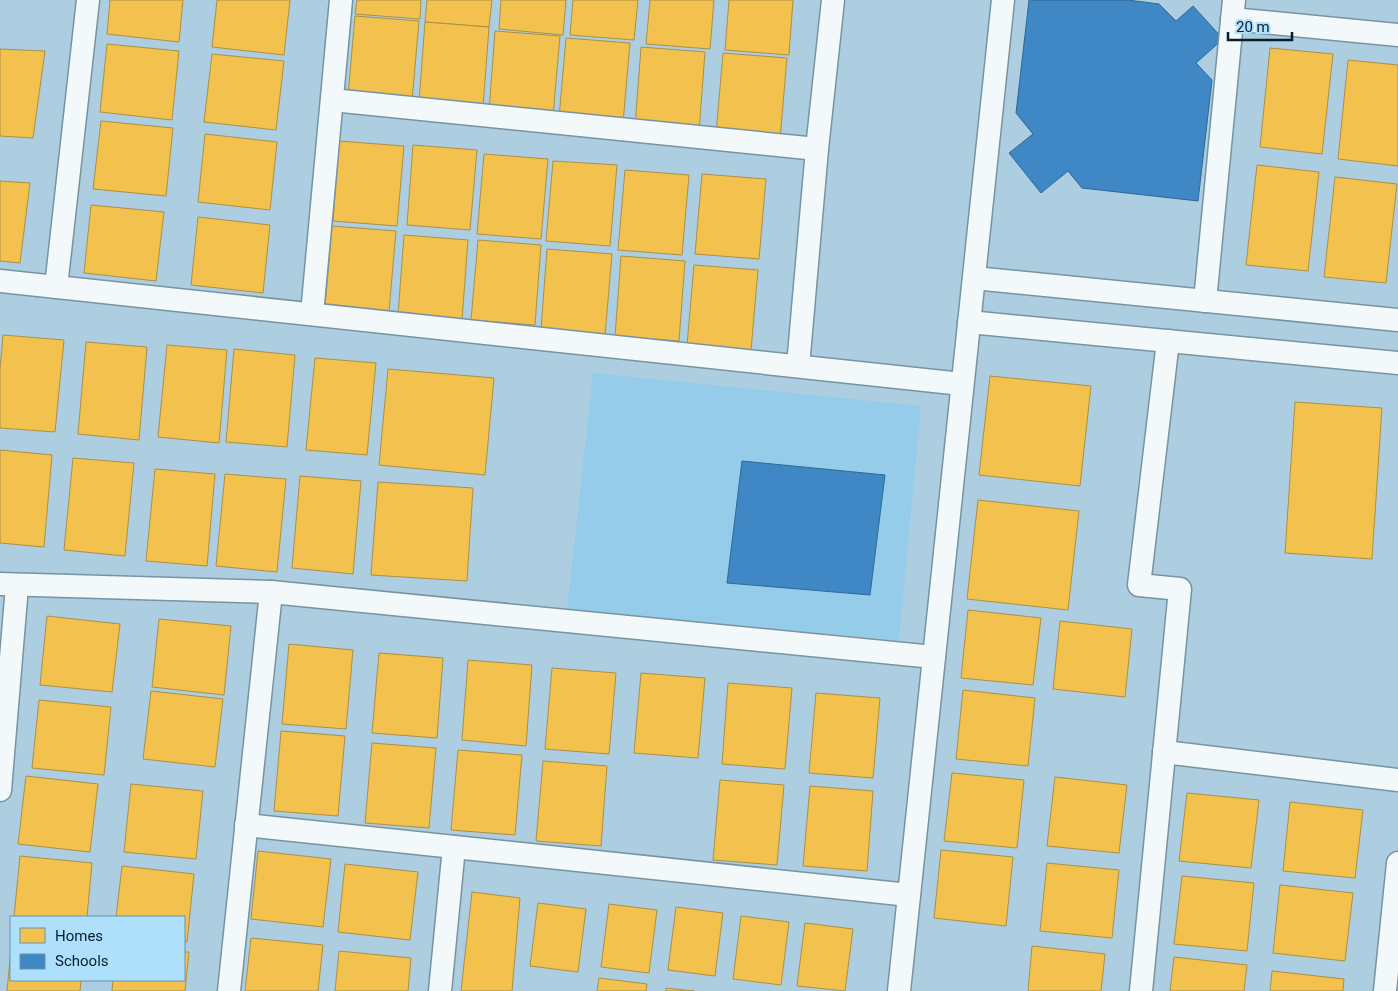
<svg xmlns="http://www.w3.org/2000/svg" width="1398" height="991" font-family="Roboto,sans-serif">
	<rect width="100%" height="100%" fill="#accee0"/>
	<path fill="#95cce9" d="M593 373 921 406 899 640 567 610Z"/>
	<g fill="#f2c14e" stroke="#ab9044">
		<path d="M110 0H183L179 42 107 34Z"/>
		<path d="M217 0H290L284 55 212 47Z"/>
		<path d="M357 0H421L420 19 355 14Z"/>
		<path d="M427 0H492L489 27 425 22Z"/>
		<path d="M501 0H566L563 35 499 29Z"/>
		<path d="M573 0H638L634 40 570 35Z"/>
		<path d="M650 0H714L710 49 646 44Z"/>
		<path d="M729 0H793L789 55 725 50Z"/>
		<path d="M355 16 419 21 412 101 348 96Z"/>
		<path d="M425 22 489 27 483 107 419 102Z"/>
		<path d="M495 31 560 36 553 116 489 111Z"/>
		<path d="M566 38 630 43 623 123 559 118Z"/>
		<path d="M107 44 179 51 172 120 100 112Z"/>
		<path d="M641 47 705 52 699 132 635 127Z"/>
		<path d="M1270 48 1333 54 1322 154 1260 147Z"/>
		<path d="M0 49 45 51 33 138 0 136Z"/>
		<path d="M723 53 787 58 780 139 716 134Z"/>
		<path d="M212 54 284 61 276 130 204 122Z"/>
		<path d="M1348 60 1398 65V166L1338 159Z"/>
		<path d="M101 121 173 128 166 196 93 189Z"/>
		<path d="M205 134 277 142 270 210 198 202Z"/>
		<path d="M339 141 404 146 397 226 333 221Z"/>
		<path d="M413 145 477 150 470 230 407 225Z"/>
		<path d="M484 154 548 159 541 239 477 234Z"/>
		<path d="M553 161 617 165 610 246 546 241Z"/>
		<path d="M1257 165 1319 172 1308 271 1246 265Z"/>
		<path d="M625 170 689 175 682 255 618 250Z"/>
		<path d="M702 174 766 179 759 259 695 254Z"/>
		<path d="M1335 177 1397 184 1386 283 1324 277Z"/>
		<path d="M0 181 30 183 20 263 0 261Z"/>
		<path d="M91 205 164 212 156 281 84 273Z"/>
		<path d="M198 217 270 225 263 293 191 285Z"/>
		<path d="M332 226 396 231 389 311 325 306Z"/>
		<path d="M404 235 468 240 462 320 398 315Z"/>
		<path d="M478 240 541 245 535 325 471 320Z"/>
		<path d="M547 249 612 254 605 335 541 330Z"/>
		<path d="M621 256 685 261 679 341 615 336Z"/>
		<path d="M694 265 758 270 751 350 687 345Z"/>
		<path d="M3 335 64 340 55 432 0 428V369Z"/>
		<path d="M86 342 147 347 139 440 78 434Z"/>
		<path d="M167 345 227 350 219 443 158 437Z"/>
		<path d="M234 349 295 355 287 447 226 442Z"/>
		<path d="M315 358 376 363 367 455 306 450Z"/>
		<path d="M388 369 494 378 485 475 379 465Z"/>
		<path d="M990 376 1091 386 1080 486 979 475Z"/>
		<path d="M1295 402 1382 408 1372 559 1285 553Z"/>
		<path d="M0 450 52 455 44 547 0 543Z"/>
		<path d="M73 458 134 463 125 556 64 550Z"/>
		<path d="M155 469 215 474 207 566 146 561Z"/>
		<path d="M225 474 286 479 277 572 216 566Z"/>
		<path d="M300 476 361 481 353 574 292 568Z"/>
		<path d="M378 482 473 488 467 581 371 575Z"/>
		<path d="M978 500 1079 511 1068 610 967 599Z"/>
		<path d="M968 610 1041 618 1033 685 961 678Z"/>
		<path d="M47 616 120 624 112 692 40 685Z"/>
		<path d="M159 619 231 626 224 695 152 687Z"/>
		<path d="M1060 621 1132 629 1125 697 1053 689Z"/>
		<path d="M289 644 353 650 346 729 282 724Z"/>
		<path d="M379 653 443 658 437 738 372 733Z"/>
		<path d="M468 660 532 665 526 746 462 740Z"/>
		<path d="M552 668 616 673 609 754 545 749Z"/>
		<path d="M641 673 705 678 698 758 634 753Z"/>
		<path d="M728 683 792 688 785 769 722 764Z"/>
		<path d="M963 690 1035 698 1028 766 956 759Z"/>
		<path d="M151 691 223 699 215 767 143 759Z"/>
		<path d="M816 693 880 698 873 778 809 773Z"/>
		<path d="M39 700 111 707 104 775 32 768Z"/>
		<path d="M281 731 345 736 338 816 274 811Z"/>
		<path d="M372 743 436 748 429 828 365 823Z"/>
		<path d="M458 750 522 755 515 835 451 830Z"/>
		<path d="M543 761 607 766 601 846 536 841Z"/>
		<path d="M952 773 1024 780 1017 848 944 841Z"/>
		<path d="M26 776 98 784 90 852 18 844Z"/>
		<path d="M1055 777 1127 785 1119 853 1047 846Z"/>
		<path d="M720 780 784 785 777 865 713 860Z"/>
		<path d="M131 784 203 791 196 859 124 852Z"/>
		<path d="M810 786 873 791 867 871 803 866Z"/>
		<path d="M1187 793 1259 800 1251 868 1179 861Z"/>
		<path d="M1290 802 1363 810 1355 878 1283 871Z"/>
		<path d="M941 850 1013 857 1006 926 934 918Z"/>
		<path d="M258 851 331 859 323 927 251 919Z"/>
		<path d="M20 856 92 863 87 917H14Z"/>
		<path d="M1047 863 1119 870 1112 938 1040 931Z"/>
		<path d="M345 864 418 872 410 940 338 932Z"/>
		<path d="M122 866 194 874 187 942H184V917H116Z"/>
		<path d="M1182 876 1254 883 1247 951 1174 944Z"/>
		<path d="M1280 885 1353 893 1345 961 1273 953Z"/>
		<path d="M472 892 520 898 512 991H461Z"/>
		<path d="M538 903 586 909 578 972 530 966Z"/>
		<path d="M609 904 657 910 649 973 601 967Z"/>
		<path d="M676 907 723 913 715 976 668 970Z"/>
		<path d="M741 916 789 922 781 985 733 979Z"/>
		<path d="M805 923 853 929 845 991 797 986Z"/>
		<path d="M251 938 323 945 318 991H245Z"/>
		<path d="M1032 946 1105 954 1101 991H1028Z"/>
		<path d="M11 948V980H81L80 991H7Z"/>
		<path d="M339 951 411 958 408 991H335Z"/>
		<path d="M184 952H189L185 991H112L113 980H184Z"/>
		<path d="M1174 957 1247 965 1244 991H1170Z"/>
		<path d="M1272 971 1344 979 1343 991H1270Z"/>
		<path d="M599 978 647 984 646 991H597Z"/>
		<path d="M666 988 694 991H666Z"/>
	</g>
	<g fill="#3f88c5" stroke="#2e6897">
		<path d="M1029 0H1128L1159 4 1176 21 1193 6 1223 39 1196 63 1212 80 1198 201 1082 188 1068 171 1041 193 1009 153 1033 134 1016 113Z"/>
		<path d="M742 461 885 475 870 595 727 583Z"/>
	</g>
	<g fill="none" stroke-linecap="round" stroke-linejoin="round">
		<defs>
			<g id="minor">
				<path d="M1232 19 1398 35"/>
				<path d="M332 100 817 149"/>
				<path d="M974 278 1398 320"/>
				<path d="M0 281 962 384"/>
				<path d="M56 287 88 0"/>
				<path d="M1205 301 1234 0"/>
				<path d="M312 314 341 0"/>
				<path d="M969 322 1398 363"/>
				<path d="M798 366 817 149 833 0"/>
				<path d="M0 584 271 592 934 657"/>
				<path d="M1164 752 1398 780"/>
				<path d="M0 790 17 586"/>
				<path d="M246 825 909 895"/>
				<path d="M229 991 271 592"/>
				<path d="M440 991 454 847"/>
				<path d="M899 991 1003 0"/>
				<path d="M1141 991 1180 589 1139 585 1168 341"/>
				<path d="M1385 991 1398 863"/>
			</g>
		</defs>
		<use href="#minor" stroke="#7893a1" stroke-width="25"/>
		<use href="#minor" stroke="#f3f8fa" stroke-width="22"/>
	</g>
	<rect x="10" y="916" width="175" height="65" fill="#aedffb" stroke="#6b92a8"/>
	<rect x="20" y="928" width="25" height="15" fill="#f2c14e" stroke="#6b92a8"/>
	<text x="55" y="941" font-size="15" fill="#061f2c">Homes</text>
	<rect x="20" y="954" width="25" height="15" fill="#3f88c5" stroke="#6b92a8"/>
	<text x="55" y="966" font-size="15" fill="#061f2c">Schools</text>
	<path d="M1228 32v8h64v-8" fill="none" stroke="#061f2c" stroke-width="2.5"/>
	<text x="1236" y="32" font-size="15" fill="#061f2c" stroke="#aedffb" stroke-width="4" paint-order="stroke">20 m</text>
</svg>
